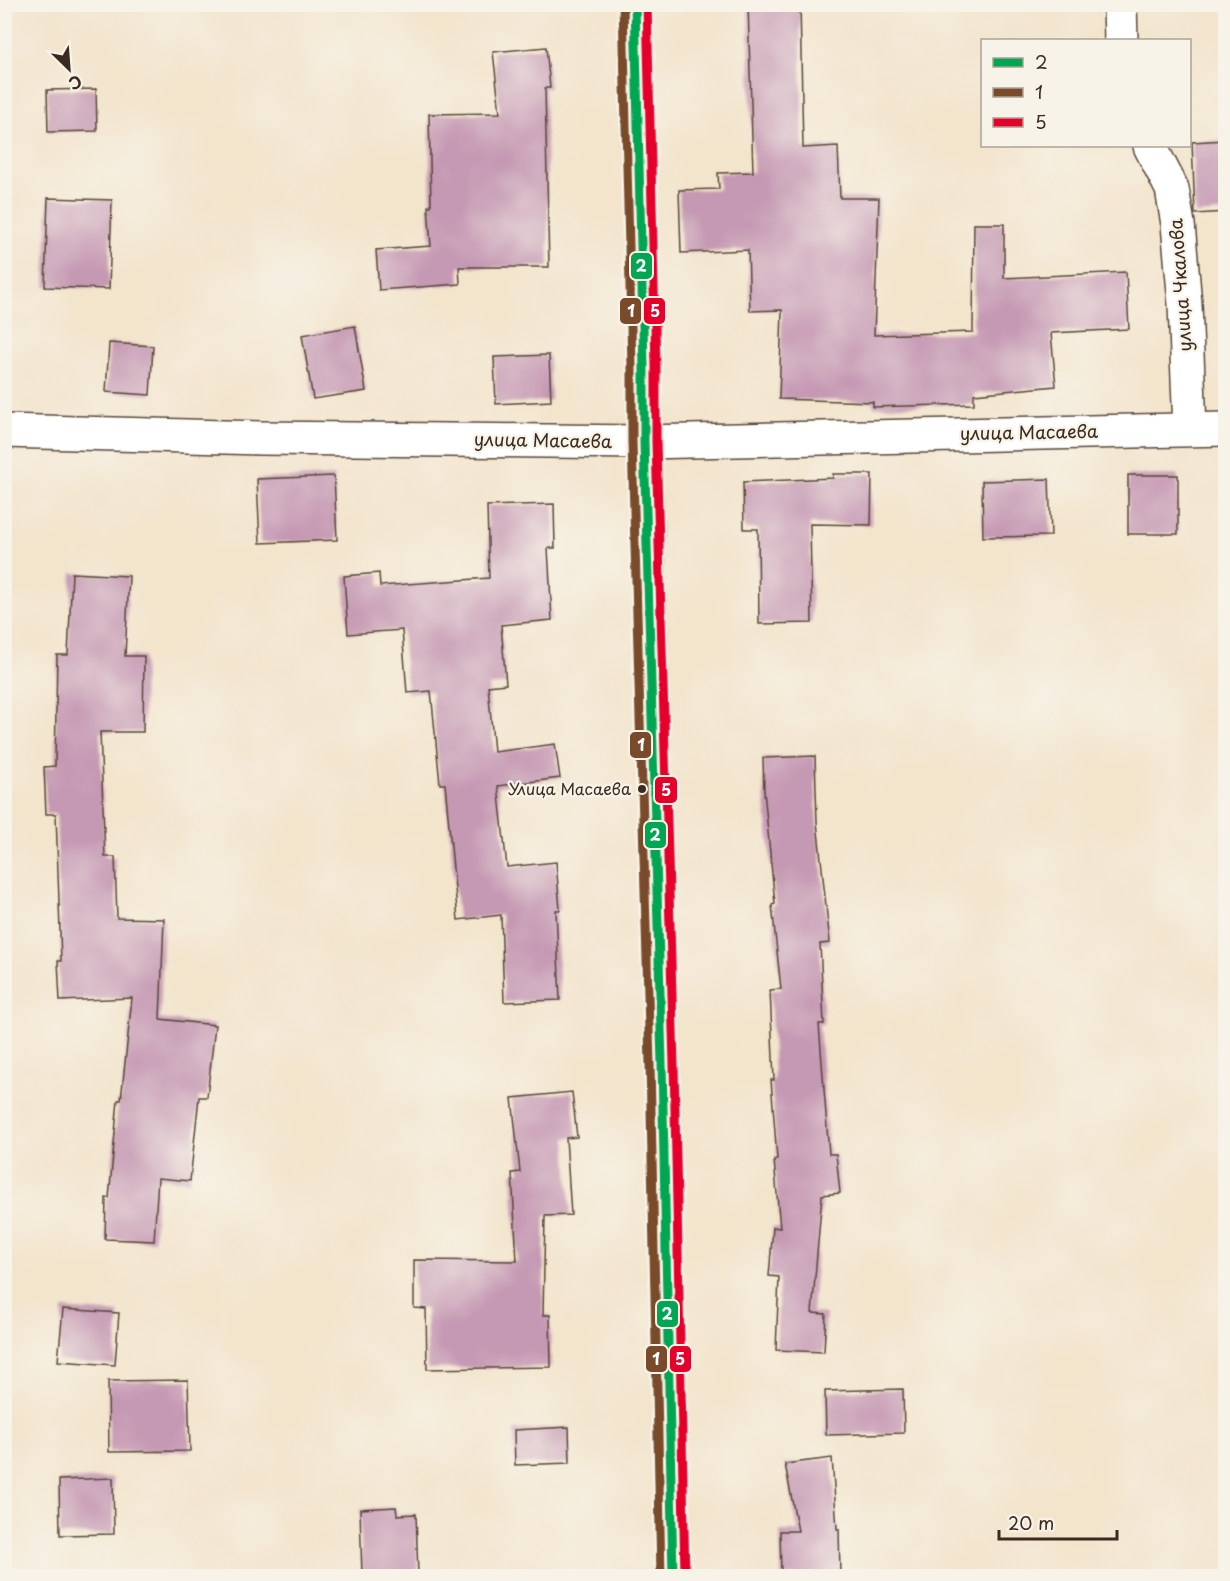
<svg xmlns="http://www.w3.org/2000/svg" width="1230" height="1581" font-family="'Playpen Sans',sans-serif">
	<rect width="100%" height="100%" fill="#f7f3e8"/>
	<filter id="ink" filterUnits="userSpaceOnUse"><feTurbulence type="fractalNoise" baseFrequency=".0167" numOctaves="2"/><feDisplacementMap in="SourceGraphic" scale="12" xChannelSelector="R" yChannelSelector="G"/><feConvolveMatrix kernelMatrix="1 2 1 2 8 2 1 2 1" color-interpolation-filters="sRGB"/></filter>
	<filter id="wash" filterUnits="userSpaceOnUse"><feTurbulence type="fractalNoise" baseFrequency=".008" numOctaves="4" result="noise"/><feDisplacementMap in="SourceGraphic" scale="24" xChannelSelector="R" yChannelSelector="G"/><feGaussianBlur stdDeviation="1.35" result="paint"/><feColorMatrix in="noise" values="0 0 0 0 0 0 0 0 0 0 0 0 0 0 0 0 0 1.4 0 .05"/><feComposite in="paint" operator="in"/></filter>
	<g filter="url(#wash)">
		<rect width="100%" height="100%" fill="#f3e4cc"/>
		<g id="blocks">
			<g fill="#c598b3">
				<path d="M748 4H800L803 148 838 146 840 198H879L874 335 973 332 974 224H1004V278L1126 272 1129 329 1051 333 1056 386 974 394V404L873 407V402L779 399 782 310 750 311 748 250 681 253 679 190 719 189 718 173 753 172Z"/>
				<path d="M546 47 550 88H545L549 267H459L460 284 379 290 376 250 431 246 428 206H431L429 114 500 113 493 52Z"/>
				<path d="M96 89 97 131 48 132 47 90Z"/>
				<path d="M1226 140V212L1195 214 1192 142Z"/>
				<path d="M48 198 112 200 109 289 45 287Z"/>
				<path d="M355 326 366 391 313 399 302 335Z"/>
				<path d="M109 343 153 346 150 395 106 392Z"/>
				<path d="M549 355 551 401 496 404 494 357Z"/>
				<path d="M833 474H872L871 525 810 524 812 623 759 624 758 529H744L743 482 833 478Z"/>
				<rect x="1128" y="475" width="50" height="59"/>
				<path d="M334 476 337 540 260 543 257 479Z"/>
				<path d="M1049 479 1051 536 983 537 982 481Z"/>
				<path d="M554 504 555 548H548L552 620 501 625 506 684 488 686 494 752 555 744 560 778 498 786 507 867 556 862 560 910H556L560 1000 504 1002 501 915 458 920 445 784H440L431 691 407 693 402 630 348 634 344 576 379 573 380 586 489 578 487 506Z"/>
				<path d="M72 573 129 576 125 656H144L143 732H100L105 857H115L117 918 164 919 160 1019 215 1025 207 1097H199L190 1181 158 1178 154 1241 105 1239 106 1198H109L118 1100H121L132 998 60 1001 58 961H61L56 814H46L44 767 55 766 57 655H68Z"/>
				<path d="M815 756 817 822 830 943 820 944 824 1024H819L829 1154H836L840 1193 822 1195 812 1313 826 1314 824 1352 776 1350 779 1277 769 1276 773 1227 780 1228 774 1160 777 1159 771 1080H774L770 990 781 989 772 905 775 904 764 791 763 758Z"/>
				<path d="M572 1092 577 1137 566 1138 571 1215 545 1216 543 1315H550L551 1367 427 1369 426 1309 414 1308V1260L517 1261 512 1173 520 1172 512 1098Z"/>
				<path d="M63 1309 119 1313 115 1365 58 1361Z"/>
				<path d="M188 1380 190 1451 109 1452 108 1381Z"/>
				<path d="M903 1389 904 1433 826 1435 825 1391Z"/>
				<path d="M569 1427 570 1463 515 1465 514 1430Z"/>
				<path d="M832 1458 837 1529H839L840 1576H781L780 1531H798L785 1464Z"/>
				<path d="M113 1478 114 1534 60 1535 59 1480Z"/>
				<path d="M396 1507 397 1515 416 1514 418 1576H362L360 1509Z"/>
			</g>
		</g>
	</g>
	<g filter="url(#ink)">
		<use href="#blocks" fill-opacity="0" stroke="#574638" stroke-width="1.5"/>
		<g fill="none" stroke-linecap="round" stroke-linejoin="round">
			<defs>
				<g id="minor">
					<path d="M1120 4 1121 40"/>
					<path d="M1150 146 1172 189 1178 224 1185 304 1190 429"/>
					<path d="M4 431 261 438 644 442 1226 429"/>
				</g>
				<path id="tertiary" d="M635 4 644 367V442L647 515 662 1064 673 1576"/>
			</defs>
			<use href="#minor" stroke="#574638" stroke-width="36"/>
			<use href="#tertiary" stroke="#574638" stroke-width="36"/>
			<use href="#minor" stroke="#fff" stroke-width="33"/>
			<use href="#tertiary" stroke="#fff" stroke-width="33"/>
			<defs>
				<path id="bus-1" d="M635 4 644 367V442L662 1064 673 1576"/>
				<path id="bus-2" d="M623 4 632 367V442L650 1064 661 1576"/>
				<path id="bus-3" d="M647 4 656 367V442L674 1064 685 1576"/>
			</defs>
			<use href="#bus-1" stroke="#f7f3e8" stroke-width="14"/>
			<use href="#bus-2" stroke="#f7f3e8" stroke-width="14"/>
			<use href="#bus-3" stroke="#f7f3e8" stroke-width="14"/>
			<use href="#bus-1" stroke="#00a651" stroke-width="9"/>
			<use href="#bus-2" stroke="#7a4b2a" stroke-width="9"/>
			<use href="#bus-3" stroke="#e4002b" stroke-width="9"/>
		</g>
	</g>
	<circle fill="#3b2a1e" stroke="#f7f3e8" stroke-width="2" cx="642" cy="789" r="5"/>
	<g text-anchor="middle" stroke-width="4.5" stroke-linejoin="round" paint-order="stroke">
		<g font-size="16" fill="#3b2a1e" stroke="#f7f3e8" text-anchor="end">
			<text x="631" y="795">Улица Масаева</text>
		</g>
		<g font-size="18" fill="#3b2a1e" stroke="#f7f3e8">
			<text transform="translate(1181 285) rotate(-94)" y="6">улица Чкалова</text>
			<text transform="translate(1029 433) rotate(-1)" y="6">улица Масаева</text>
			<text transform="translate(543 441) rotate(1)" y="6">улица Масаева</text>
		</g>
	</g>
	<g stroke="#f7f3e8" stroke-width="2">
		<rect x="630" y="252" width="23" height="28" rx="6" fill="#00a651"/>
		<rect x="619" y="297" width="23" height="28" rx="6" fill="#7a4b2a"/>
		<rect x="643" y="297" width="23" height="28" rx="6" fill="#e4002b"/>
		<rect x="629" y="731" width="23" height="28" rx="6" fill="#7a4b2a"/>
		<rect x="654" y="776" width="24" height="28" rx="6" fill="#e4002b"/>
		<rect x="644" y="821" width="23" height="28" rx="6" fill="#00a651"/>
		<rect x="656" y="1300" width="23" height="28" rx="6" fill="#00a651"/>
		<rect x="645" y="1345" width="23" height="28" rx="6" fill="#7a4b2a"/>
		<rect x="669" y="1345" width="23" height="28" rx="6" fill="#e4002b"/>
	</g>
	<g font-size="16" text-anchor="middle" font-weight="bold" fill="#fff">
		<text x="641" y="272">2</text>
		<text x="631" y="317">1</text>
		<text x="655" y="317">5</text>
		<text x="641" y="751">1</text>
		<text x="666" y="796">5</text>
		<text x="655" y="841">2</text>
		<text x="667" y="1320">2</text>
		<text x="656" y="1365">1</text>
		<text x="680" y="1365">5</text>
	</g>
	<rect width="1230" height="1581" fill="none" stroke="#f7f3e8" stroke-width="24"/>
	<rect x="981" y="39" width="210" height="108" fill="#f7f3e8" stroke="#aca397" stroke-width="1.5"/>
	<rect x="993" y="58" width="30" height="9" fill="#00a651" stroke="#aca397" stroke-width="1.5"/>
	<text x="1035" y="69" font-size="18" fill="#3b2a1e">2</text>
	<rect x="993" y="88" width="30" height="9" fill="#7a4b2a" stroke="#aca397" stroke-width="1.5"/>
	<text x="1035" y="99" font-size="18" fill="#3b2a1e">1</text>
	<rect x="993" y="118" width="30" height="9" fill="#e4002b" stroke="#aca397" stroke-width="1.5"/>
	<text x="1035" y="129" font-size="18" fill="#3b2a1e">5</text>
	<g transform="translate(69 69) rotate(155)" stroke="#f7f3e8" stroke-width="4.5" paint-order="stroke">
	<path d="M0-4.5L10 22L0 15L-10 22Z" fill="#3b2a1e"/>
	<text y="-9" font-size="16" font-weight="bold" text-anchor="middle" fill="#3b2a1e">С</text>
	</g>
	<path d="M999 1530v9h118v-9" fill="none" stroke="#3b2a1e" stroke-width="3"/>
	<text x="1008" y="1530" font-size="18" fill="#3b2a1e" stroke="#f7f3e8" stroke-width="4.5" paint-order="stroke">20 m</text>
</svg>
